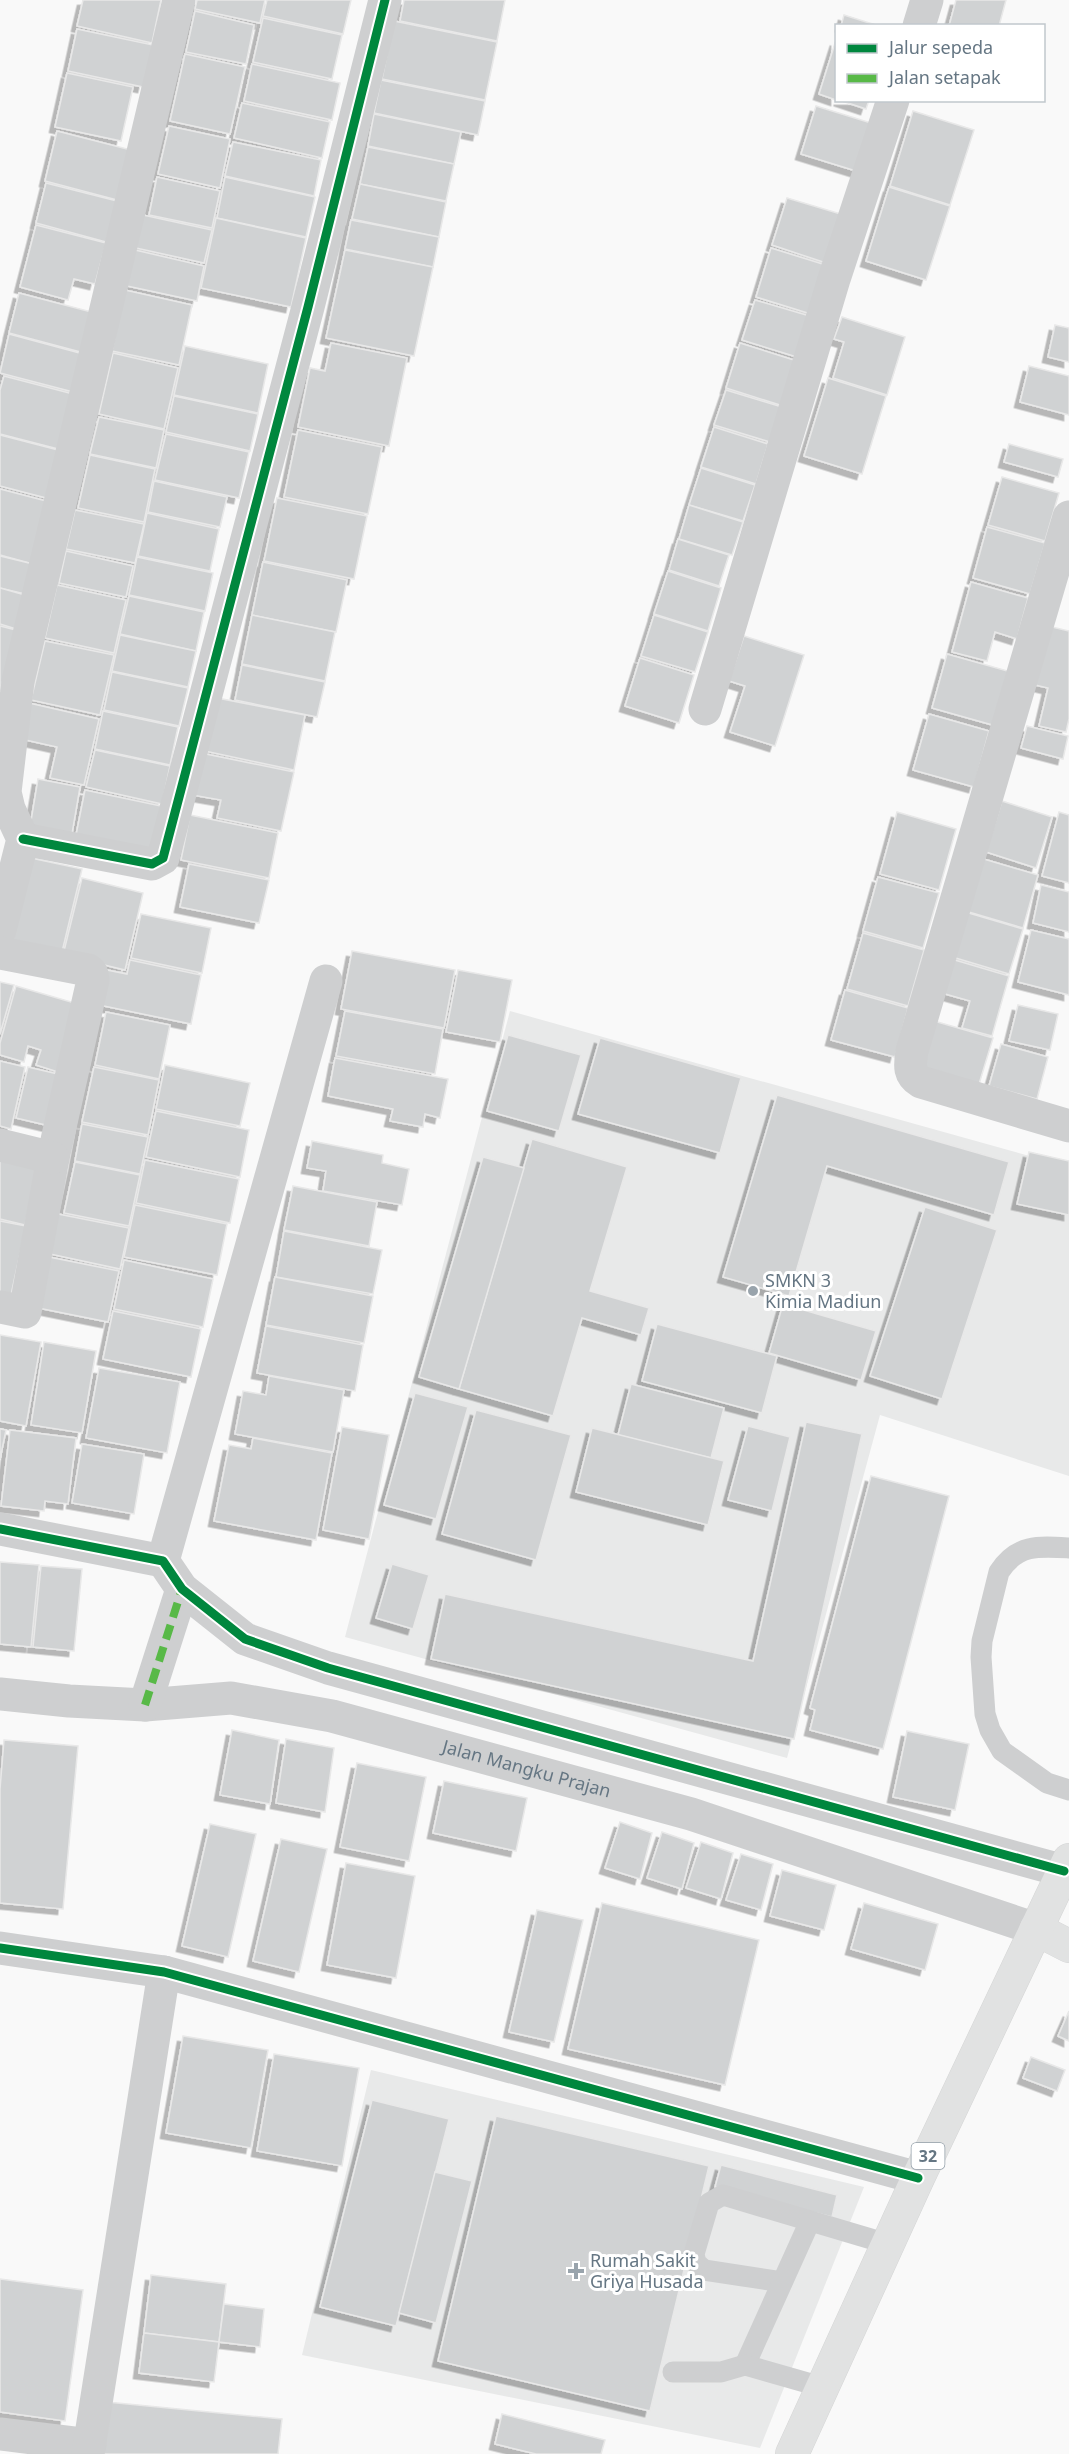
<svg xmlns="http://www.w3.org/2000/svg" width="1069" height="2454" font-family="'Noto Sans',sans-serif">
	<defs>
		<filter id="shadow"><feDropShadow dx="-5.5" dy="5.5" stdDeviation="0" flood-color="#0004"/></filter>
	</defs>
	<rect width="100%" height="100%" fill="#f9f9f9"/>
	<g fill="#e8e9e9">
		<path d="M510 1011 1069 1167V1476L880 1415 787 1758 345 1637Z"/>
		<path d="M371 2070 864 2187 760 2448 302 2355Z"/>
	</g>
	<g fill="#d0d2d3" stroke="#e8e8e8" stroke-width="1.5" filter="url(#shadow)">
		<path d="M83 0H161L152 43 77 26Z"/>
		<path d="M197 0H265L260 23 195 9Z"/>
		<path d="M267 0H351L343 34 263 16Z"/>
		<path d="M404 0H505L497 41 400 21Z"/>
		<path d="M956 0H1006L999 26H949Z"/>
		<path d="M195 11 254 25 246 64 186 52Z"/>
		<path d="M844 15 879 26H841Z"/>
		<path d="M263 18 342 35 332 79 253 62Z"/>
		<path d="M394 21 497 42 485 100 382 79Z"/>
		<path d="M77 29 153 45 143 87 68 71Z"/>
		<path d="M836 40V100L819 94Z"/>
		<path d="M185 54 245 67 230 134 170 121Z"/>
		<path d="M252 64 340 83 332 120 244 101Z"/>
		<path d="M67 73 133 87 121 141 55 127Z"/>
		<path d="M381 80 485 101 478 135 374 113Z"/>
		<path d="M839 100H869L866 109Z"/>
		<path d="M242 103 330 122 322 158 234 138Z"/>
		<path d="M816 106 871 123 856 171 801 154Z"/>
		<path d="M913 111 974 130 950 205 890 186Z"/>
		<path d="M374 114 461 132 454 164 368 146Z"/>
		<path d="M169 126 230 139 220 188 158 174Z"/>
		<path d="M57 131 131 150 117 200 45 181Z"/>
		<path d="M233 142 321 160 314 196 225 176Z"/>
		<path d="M368 147 454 164 446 201 360 184Z"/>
		<path d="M157 177 220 191 212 228 149 215Z"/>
		<path d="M225 177 315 197 306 237 217 218Z"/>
		<path d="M46 183 117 201 106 242 36 223Z"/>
		<path d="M360 184 446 202 439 237 352 219Z"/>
		<path d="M889 187 950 206 926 280 866 261Z"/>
		<path d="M787 198 844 215 829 264 772 245Z"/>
		<path d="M143 215 212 230 204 263 136 248Z"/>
		<path d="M216 218 306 238 291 307 201 288Z"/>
		<path d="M351 220 439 237 433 267 345 249Z"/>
		<path d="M36 225 106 243 95 284 74 279 68 300 20 287Z"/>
		<path d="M771 248 829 266 814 315 756 297Z"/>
		<path d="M135 250 204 266 197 301 127 286Z"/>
		<path d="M345 250 433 267 414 356 326 338Z"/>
		<path d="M125 290 192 305 179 365 112 351Z"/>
		<path d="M19 293 99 314 88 354 9 333Z"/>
		<path d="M755 300 813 317 800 358 742 340Z"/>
		<path d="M842 317 905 337 887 395 833 378 844 342 834 339Z"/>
		<path d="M1055 325 1069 328V362L1048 357Z"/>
		<path d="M9 334 87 355 77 393 0 373Z"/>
		<path d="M331 343 407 358 389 446 298 427 310 368 325 371Z"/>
		<path d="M740 343 797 361 783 406 726 388Z"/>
		<path d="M185 346 268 364 258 413 174 395Z"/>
		<path d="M113 353 178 368 164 429 99 414Z"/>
		<path d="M1029 366 1069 376V415L1020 402Z"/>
		<path d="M4 376 77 395 62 450 0 434V390Z"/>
		<path d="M828 378 886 396 862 474 804 456Z"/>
		<path d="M726 390 782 407 770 442 714 425Z"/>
		<path d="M174 396 258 414 250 451 166 432Z"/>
		<path d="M99 417 164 430 156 468 90 454Z"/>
		<path d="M714 427 768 444 756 484 701 467Z"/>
		<path d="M298 430 382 447 368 514 284 497Z"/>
		<path d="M166 434 249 452 239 498 155 480Z"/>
		<path d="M0 435 62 451 50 499 0 486Z"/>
		<path d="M1009 444 1063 459 1058 477 1004 462Z"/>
		<path d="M90 455 155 469 144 522 78 508Z"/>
		<path d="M701 468 755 485 743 521 689 505Z"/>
		<path d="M1002 477 1059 493 1045 541 988 525Z"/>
		<path d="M154 481 227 497 220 527 148 512Z"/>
		<path d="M0 489 50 502 33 564 0 555Z"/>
		<path d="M277 498 367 516 354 579 264 561Z"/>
		<path d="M689 505 743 522 732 555 679 539Z"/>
		<path d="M75 510 144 524 135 563 66 549Z"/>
		<path d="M147 513 219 529 210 571 138 556Z"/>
		<path d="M987 527 1045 543 1030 594 973 578Z"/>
		<path d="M678 539 729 555 719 586 669 570Z"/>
		<path d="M66 551 133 566 126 597 59 583Z"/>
		<path d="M0 556 33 564 25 594 0 588Z"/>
		<path d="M137 557 213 573 205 611 129 595Z"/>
		<path d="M263 562 347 580 336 632 252 615Z"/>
		<path d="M668 571 721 588 708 631 654 614Z"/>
		<path d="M971 582 1028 598 1017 639 995 632 987 661 952 652Z"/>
		<path d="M57 585 126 600 114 653 45 638Z"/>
		<path d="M0 588 25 595 16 629 0 624Z"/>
		<path d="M129 596 204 612 196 651 120 634Z"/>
		<path d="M252 615 335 632 325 681 242 664Z"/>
		<path d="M654 615 708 632 695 672 641 656Z"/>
		<path d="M0 626 16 630 0 691Z"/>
		<path d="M1048 626 1069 631V719L1066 732 1039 726 1048 688 1035 685Z"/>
		<path d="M120 635 196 651 188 687 112 671Z"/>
		<path d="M744 636 804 655 775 746 730 732 745 686 729 681Z"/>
		<path d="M45 641 114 655 100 715 31 700Z"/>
		<path d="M947 654 1011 672 996 726 932 708Z"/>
		<path d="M640 658 694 675 679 723 625 706Z"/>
		<path d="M242 665 325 682 317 717 235 700Z"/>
		<path d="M112 672 188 688 179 726 104 710Z"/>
		<path d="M212 697 305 715 294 770 200 750Z"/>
		<path d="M29 703 99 719 84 785 50 778 57 747 21 739Z"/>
		<path d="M103 711 178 727 170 765 95 749Z"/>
		<path d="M929 714 989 731 974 787 913 770Z"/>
		<path d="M1027 726 1068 736 1063 759 1021 748Z"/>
		<path d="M95 750 170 766 162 804 86 787Z"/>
		<path d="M201 753 294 772 281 831 217 818 221 800 192 795Z"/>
		<path d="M38 779 80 787 72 834 30 827Z"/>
		<path d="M85 790 161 806 150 856 75 840Z"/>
		<path d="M1002 801 1052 817 1036 868 986 852Z"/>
		<path d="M897 812 956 829 939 890 880 874Z"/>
		<path d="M1059 812 1069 815V883L1042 876Z"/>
		<path d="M190 815 278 833 269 878 181 860Z"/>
		<path d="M977 857 1038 875 1023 928 962 910Z"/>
		<path d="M31 858 82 869 61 956 11 945Z"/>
		<path d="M189 864 269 880 259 923 180 907Z"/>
		<path d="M878 877 939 893 923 948 863 931Z"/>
		<path d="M82 878 143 893 125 970 63 955Z"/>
		<path d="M1041 885 1069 892V932L1033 923Z"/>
		<path d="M962 911 1023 929 1009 974 949 956Z"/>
		<path d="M141 914 211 928 202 973 131 958Z"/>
		<path d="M1031 930 1069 939V995L1018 982Z"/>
		<path d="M863 933 924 950 908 1006 847 989Z"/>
		<path d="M352 951 455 970 444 1028 341 1009Z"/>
		<path d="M948 958 1009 976 992 1036 962 1028 970 1001 938 992Z"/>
		<path d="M130 960 201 975 191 1024 94 1004 102 969 127 974Z"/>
		<path d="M458 970 512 980 500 1042 446 1032Z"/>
		<path d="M0 982 14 985 0 1034Z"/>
		<path d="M16 986 78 1004 58 1072 36 1065 41 1050 28 1046 24 1062 0 1055V1043Z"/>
		<path d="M845 990 908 1008 895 1057 831 1040Z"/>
		<path d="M1018 1005 1058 1014 1050 1050 1009 1041Z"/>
		<path d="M345 1011 443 1029 435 1074 336 1056Z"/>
		<path d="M106 1012 170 1025 159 1079 95 1065Z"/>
		<path d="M934 1021 993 1038 979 1084 920 1067Z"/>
		<path d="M508 1035 581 1055 559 1131 487 1111Z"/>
		<path d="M600 1038 741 1078 720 1153 578 1114Z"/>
		<path d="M1001 1044 1048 1057 1037 1099 989 1086Z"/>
		<path d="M335 1058 448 1079 440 1118 425 1114 423 1127 390 1121 393 1109 328 1096Z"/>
		<path d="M0 1061 25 1067 11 1129 0 1126Z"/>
		<path d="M165 1065 250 1083 240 1126 156 1109Z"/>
		<path d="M28 1067 62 1075 50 1126 16 1118Z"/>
		<path d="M94 1067 159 1080 148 1135 82 1122Z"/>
		<path d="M777 1095 1009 1162 994 1215 827 1166 789 1296 723 1277Z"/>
		<path d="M156 1111 249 1130 240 1177 146 1157Z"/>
		<path d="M82 1124 148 1137 140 1174 75 1161Z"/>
		<path d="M532 1139 627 1167 590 1291 649 1308 641 1335 582 1318 553 1416 459 1389Z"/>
		<path d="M312 1141 383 1155 382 1163 409 1169 402 1205 323 1191 326 1171 307 1168Z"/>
		<path d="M1029 1152 1069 1161V1215L1017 1204Z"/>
		<path d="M483 1157 524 1168 459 1389 419 1377Z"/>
		<path d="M0 1158 38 1166 25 1225 0 1219Z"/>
		<path d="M145 1160 239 1179 230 1223 136 1203Z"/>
		<path d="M75 1162 140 1175 129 1226 64 1213Z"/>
		<path d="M293 1186 377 1202 369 1246 284 1230Z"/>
		<path d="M135 1205 227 1224 217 1275 124 1257Z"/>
		<path d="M925 1207 997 1230 942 1399 870 1376Z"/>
		<path d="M58 1214 129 1228 120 1269 50 1254Z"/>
		<path d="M0 1221 26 1226 9 1304 0 1302Z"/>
		<path d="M284 1231 382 1250 373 1294 276 1277Z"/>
		<path d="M49 1257 119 1271 108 1322 38 1308Z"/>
		<path d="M124 1260 213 1279 203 1327 114 1309Z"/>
		<path d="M275 1277 373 1296 364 1343 266 1325Z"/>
		<path d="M783 1304 876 1331 861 1380 769 1353Z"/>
		<path d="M113 1311 201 1329 191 1377 103 1359Z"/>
		<path d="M657 1324 777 1356 762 1413 642 1381Z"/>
		<path d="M266 1326 363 1345 355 1391 257 1373Z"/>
		<path d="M0 1335 41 1342 26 1426 0 1421Z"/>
		<path d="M44 1342 96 1351 82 1433 31 1425Z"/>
		<path d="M99 1368 180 1382 167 1453 86 1438Z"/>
		<path d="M269 1376 344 1390 333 1452 235 1434 243 1391 266 1395Z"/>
		<path d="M631 1384 724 1408 711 1458 618 1435Z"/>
		<path d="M415 1393 468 1407 436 1519 384 1505Z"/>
		<path d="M476 1410 571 1435 536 1560 442 1534Z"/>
		<path d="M806 1422 862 1434 794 1739 431 1659 445 1594 753 1661Z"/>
		<path d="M748 1426 790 1437 772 1511 728 1500Z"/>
		<path d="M342 1427 389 1435 369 1539 323 1530Z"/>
		<path d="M592 1428 724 1461 708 1525 576 1492Z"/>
		<path d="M0 1429 6 1430 0 1459Z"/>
		<path d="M10 1430 76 1438 68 1504 45 1501 44 1511 1 1506Z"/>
		<path d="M253 1438 332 1453 316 1540 214 1521 229 1445 251 1449Z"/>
		<path d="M82 1444 144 1454 134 1514 72 1503Z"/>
		<path d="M871 1476 949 1496 883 1749 810 1730 815 1710 810 1708Z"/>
		<path d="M0 1562 39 1565 31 1647 0 1644Z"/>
		<path d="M392 1564 429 1575 413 1629 376 1618Z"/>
		<path d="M41 1566 82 1569 74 1651 33 1647Z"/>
		<path d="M232 1730 279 1740 270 1804 220 1795Z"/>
		<path d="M907 1731 969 1744 955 1810 893 1797Z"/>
		<path d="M286 1739 334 1748 325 1812 276 1803Z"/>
		<path d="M4 1740 78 1746 63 1909 0 1903V1789Z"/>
		<path d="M357 1763 426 1777 409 1861 340 1847Z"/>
		<path d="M444 1781 527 1798 516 1851 433 1833Z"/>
		<path d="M620 1822 652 1833 640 1879 605 1868Z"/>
		<path d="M210 1824 256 1834 228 1957 182 1946Z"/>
		<path d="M662 1832 694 1843 682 1889 647 1878Z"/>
		<path d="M281 1839 327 1849 299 1972 253 1961Z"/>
		<path d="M701 1842 733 1853 721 1899 686 1888Z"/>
		<path d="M741 1854 773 1864 761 1910 726 1900Z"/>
		<path d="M346 1863 415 1876 396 1978 327 1965Z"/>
		<path d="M782 1870 836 1885 824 1930 770 1916Z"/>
		<path d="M602 1903 759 1940 725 2085 568 2049Z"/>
		<path d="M864 1903 938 1924 925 1970 851 1949Z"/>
		<path d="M537 1910 583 1920 554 2042 509 2032Z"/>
		<path d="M1069 2011V2041L1058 2036Z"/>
		<path d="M183 2036 268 2050 251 2148 166 2133Z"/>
		<path d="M274 2054 359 2068 342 2166 257 2151Z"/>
		<path d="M1031 2057 1065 2070 1057 2091 1023 2078Z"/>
		<path d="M372 2100 449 2119 396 2326 320 2307Z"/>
		<path d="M496 2116 709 2166 650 2411 438 2361Z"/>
		<path d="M721 2165 837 2195 832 2217 715 2187Z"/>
		<path d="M435 2172 472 2181 436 2323 399 2313Z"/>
		<path d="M151 2275 226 2284 219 2342 144 2333Z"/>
		<path d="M0 2279 83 2290 65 2421 0 2412Z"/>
		<path d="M224 2304 264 2309 260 2347 219 2342Z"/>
		<path d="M144 2333 219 2342 214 2382 139 2373Z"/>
		<path d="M107 2402 282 2419 278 2454H101Z"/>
		<path d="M502 2414 605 2440 601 2454H536L495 2444Z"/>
	</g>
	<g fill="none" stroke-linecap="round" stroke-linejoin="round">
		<defs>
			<path id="secondary" d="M1036 1929 1069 1946"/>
			<path id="highway" d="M792 2454 918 2178 1069 1860"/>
		</defs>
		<use href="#secondary" stroke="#d5d6d7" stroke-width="34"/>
		<use href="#highway" stroke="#d5d6d6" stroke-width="34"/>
		<g stroke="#cecfd0" stroke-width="21">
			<path d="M1069 1548C1039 1546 1017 1544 999 1572L982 1641 981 1657 985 1714 990 1730 1002 1751 1047 1783 1069 1790"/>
			<path d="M782 2282 704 2270 696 2263 694 2254 709 2203 723 2195 888 2244"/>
			<path d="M745 2365 810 2221"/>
			<path d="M673 2372H721L745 2365 822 2387"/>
		</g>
		<g stroke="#cecfd0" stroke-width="33">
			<path d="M919 26 927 0"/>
			<path d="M1069 517 912 1051C910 1065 908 1074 921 1082L1069 1126"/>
			<path d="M705 709 834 279 893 100"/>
			<path d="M23 839 152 864 163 858 308 307 385 0"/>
			<path d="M0 930 23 839 9 809 5 792 18 681 179 0"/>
			<path d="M0 953 88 970 92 974 93 980 53 1158 25 1312 0 1307"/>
			<path d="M0 1145 53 1158"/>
			<path d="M0 1529 163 1561 182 1589 245 1639 328 1668 1064 1871"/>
			<path d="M163 1561 326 981"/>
			<path id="s1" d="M0 1694 69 1701 145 1705 231 1698 332 1716 691 1814 1036 1929"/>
			<path d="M145 1705 182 1589"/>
			<path d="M0 1948 164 1972 918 2178"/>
			<path d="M0 2434 90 2445"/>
			<path d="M88 2454 164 1972"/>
		</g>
		<use href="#secondary" stroke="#e1e2e2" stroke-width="33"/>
		<use href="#highway" stroke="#e1e2e2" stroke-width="33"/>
		<path stroke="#58b947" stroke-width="8" stroke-dasharray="15 8" stroke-linecap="butt" d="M145 1705 182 1589"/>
		<defs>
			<g id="cycleway">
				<path d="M23 839 152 864 163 858 308 307 385 0"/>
				<path d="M0 1529 163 1561 182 1589 245 1639 328 1668 1064 1871"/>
				<path d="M0 1948 164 1972 918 2178"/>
			</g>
		</defs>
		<use href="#cycleway" stroke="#fff" stroke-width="13"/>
		<use href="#cycleway" stroke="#00873e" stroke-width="9"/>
	</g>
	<g fill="#99a4ac" stroke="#fff" stroke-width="2">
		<circle cx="753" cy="1291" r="6"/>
		<path d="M573 2262h6v6h6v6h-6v6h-6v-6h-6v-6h6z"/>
	</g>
	<g text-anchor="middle" stroke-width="6" stroke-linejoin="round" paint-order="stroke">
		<rect fill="#fff" stroke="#939fa8" stroke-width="1.5" x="911.5" y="2143" width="33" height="26" rx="4.5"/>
		<g font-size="16" font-weight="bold" fill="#657683">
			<text x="928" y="2162">32</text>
		</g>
		<g font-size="18" fill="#657683" stroke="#fff" text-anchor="start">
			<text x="765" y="1287">SMKN 3<tspan x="765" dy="21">Kimia Madiun</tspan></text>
			<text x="590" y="2267">Rumah Sakit<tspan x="590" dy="21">Griya Husada</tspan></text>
		</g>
		<g font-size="18" fill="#657683" stroke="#fff">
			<text dy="6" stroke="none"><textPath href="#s1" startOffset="536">Jalan Mangku Prajan</textPath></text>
		</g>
	</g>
	<rect x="835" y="24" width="210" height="78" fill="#ffffff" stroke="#c1c8cd" stroke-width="1.5"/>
	<rect x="847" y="44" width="30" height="9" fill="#00873e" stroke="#c1c8cd" stroke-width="1.5"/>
	<text x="889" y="54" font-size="18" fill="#657683">Jalur sepeda</text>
	<rect x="847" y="74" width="30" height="9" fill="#58b947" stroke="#c1c8cd" stroke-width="1.5"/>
	<text x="889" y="84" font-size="18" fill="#657683">Jalan setapak</text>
</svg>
